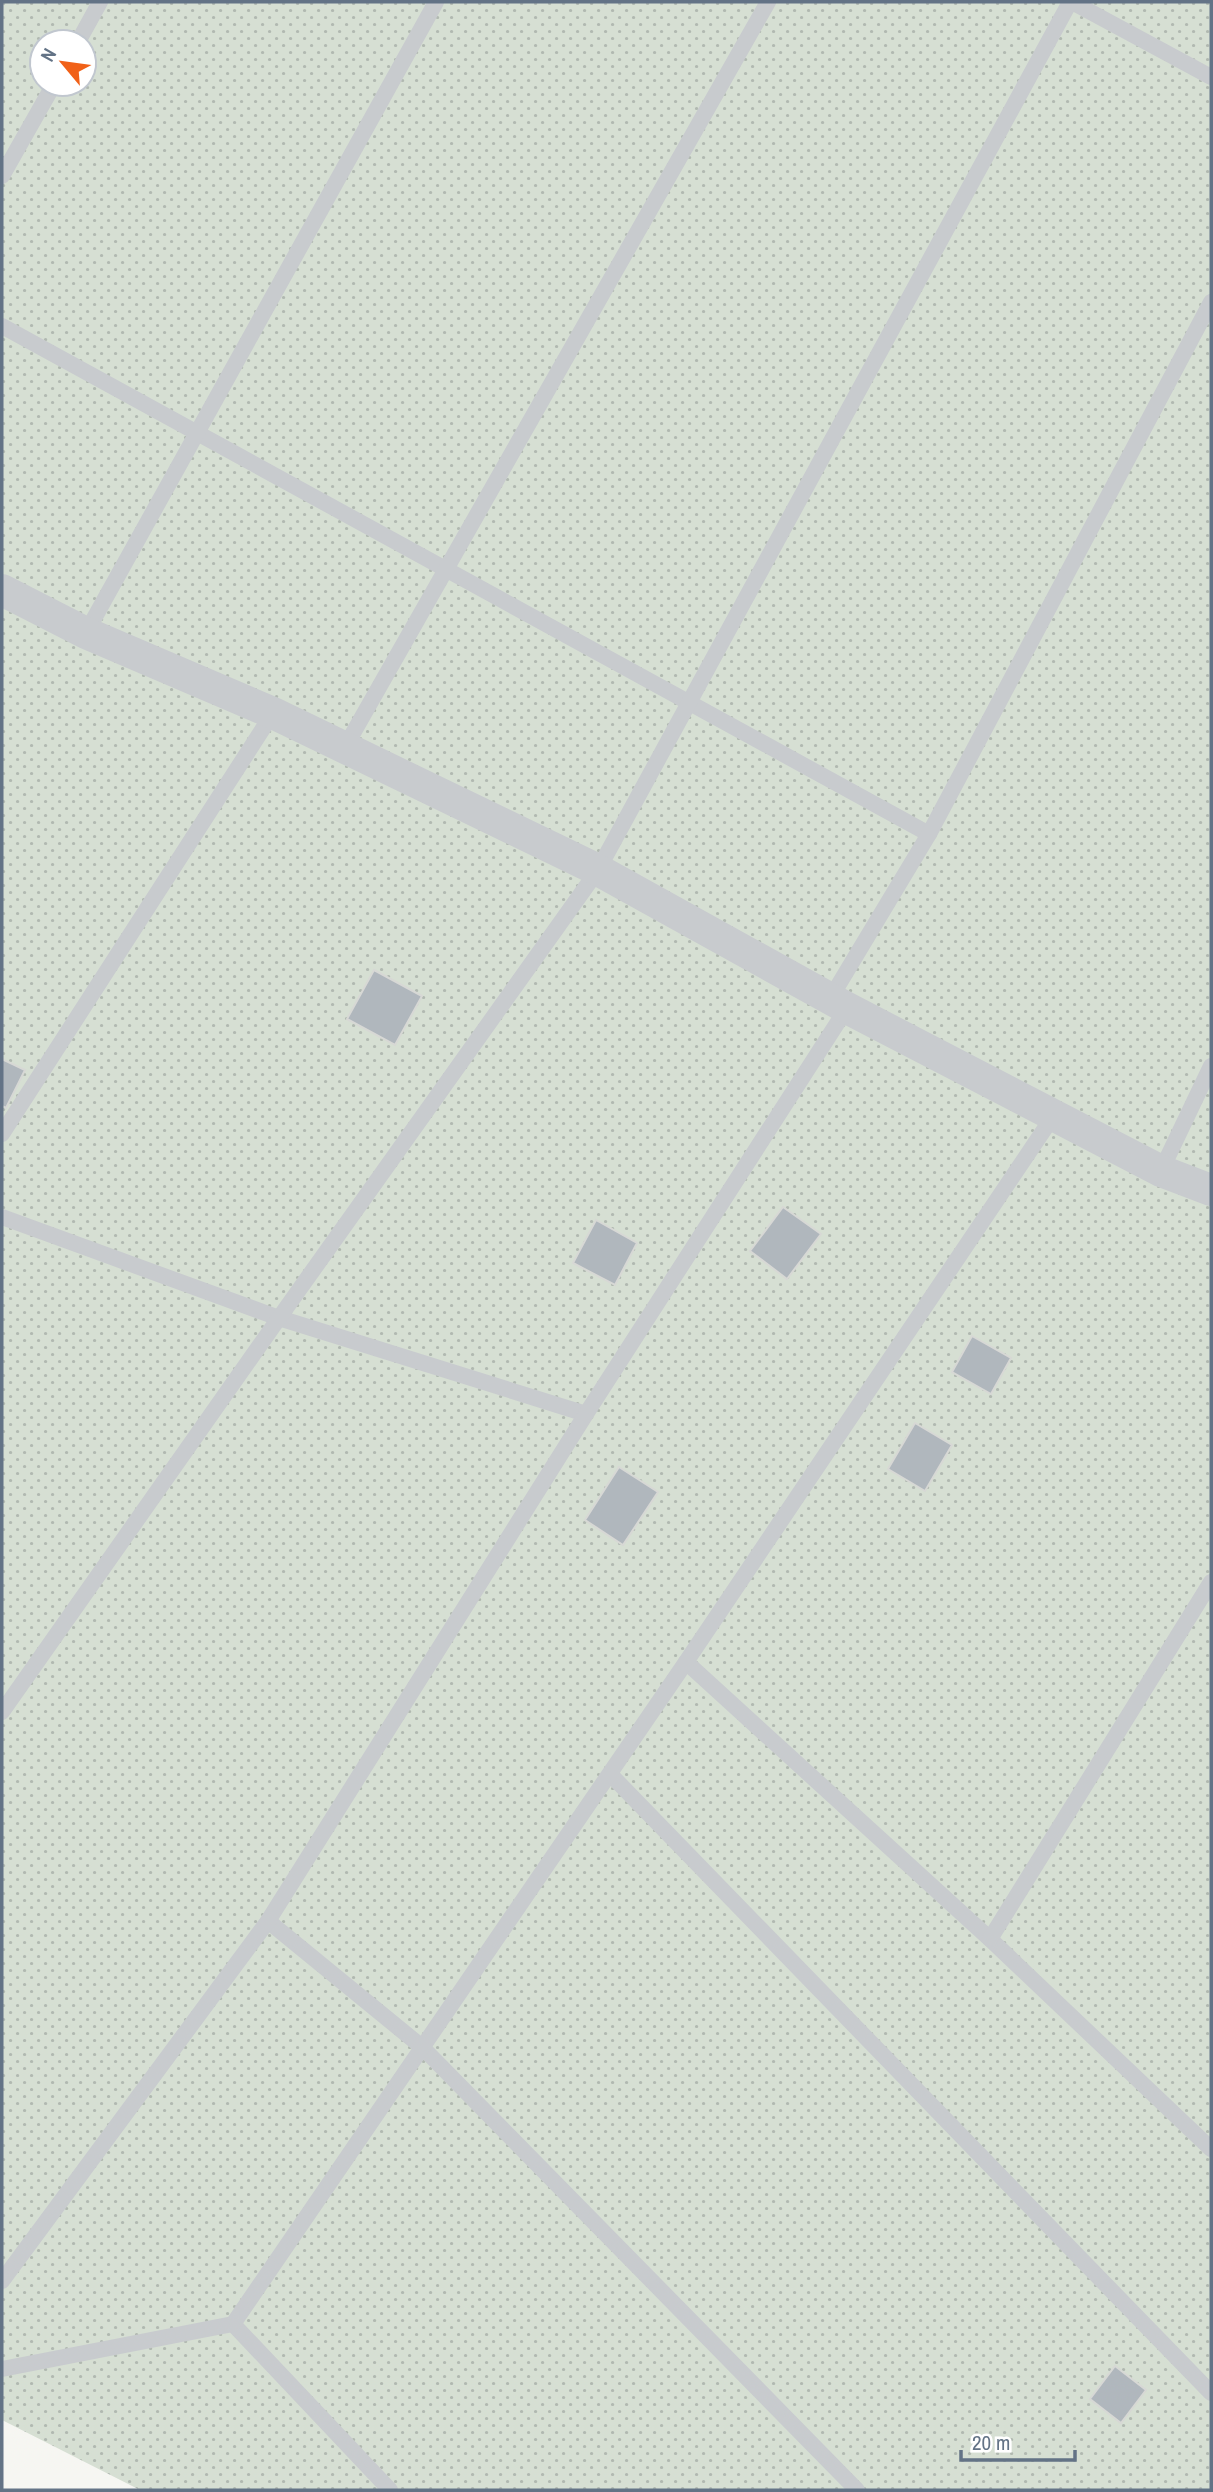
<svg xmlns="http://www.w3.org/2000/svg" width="1213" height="2492" font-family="'Archivo Narrow',sans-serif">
	<defs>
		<pattern id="garden-dots" width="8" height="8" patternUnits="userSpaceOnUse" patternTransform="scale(1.75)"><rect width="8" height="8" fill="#d6dfd3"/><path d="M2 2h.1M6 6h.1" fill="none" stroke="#b1b9b1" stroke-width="1.8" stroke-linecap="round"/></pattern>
	</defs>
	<rect width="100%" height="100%" fill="#f6f6f2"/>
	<path fill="url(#garden-dots)" fill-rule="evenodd" d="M2 2H1211V2490H140L2 2420ZM42 42H84V84H42Z"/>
	<g fill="#b0b7bd" stroke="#d7d8d5" stroke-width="2">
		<path d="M374 970 422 996 395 1045 347 1019Z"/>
		<path d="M2 1059 25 1070 6 1108 2 1106Z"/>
		<path d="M783 1207 821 1234 787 1279 750 1251Z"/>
		<path d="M596 1220 637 1243 615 1285 573 1263Z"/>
		<path d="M972 1336 1011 1358 991 1394 952 1372Z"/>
		<path d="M915 1423 952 1445 925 1491 888 1469Z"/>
		<path d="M619 1467 658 1492 623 1545 585 1520Z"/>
		<path d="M1115 2366 1146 2390 1121 2423 1090 2399Z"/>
	</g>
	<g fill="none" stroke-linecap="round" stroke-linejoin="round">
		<g stroke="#c8cbce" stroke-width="16">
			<path d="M1072 2 1211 77"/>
			<path d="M78 42 100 2"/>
			<path d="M2 176 54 84"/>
			<path d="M2 326 929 834"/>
			<path d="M86 633 436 2"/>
			<path d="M344 749 768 2"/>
			<path d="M830 999 929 834 1211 302"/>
			<path d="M2 1134 273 713"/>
			<path d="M1161 1171 1211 1066"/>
			<path d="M2 1217 279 1318 586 1414"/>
			<path d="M686 1662 990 1939 1211 2149"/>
			<path d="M2 1712 279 1318 598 870 1070 2"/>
			<path d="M610 1774 1211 2393"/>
			<path d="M268 1921 422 2047 857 2490"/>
			<path d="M990 1939 1211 1582"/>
			<path d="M2 2281 268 1921 586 1414 847 1008"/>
			<path d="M233 2324 390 2490"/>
			<path d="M2 2369 233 2324 686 1662 1054 1115"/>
		</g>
		<path stroke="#c8cbce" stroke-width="32" d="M2 590 86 633 273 713 598 870 847 1008 1161 1171 1211 1190"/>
	</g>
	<rect width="1213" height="2492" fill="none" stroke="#637386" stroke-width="7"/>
	<g transform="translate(63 63) rotate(299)"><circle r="33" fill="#ffffff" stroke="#c1c7cf" stroke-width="2"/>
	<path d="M0-5L12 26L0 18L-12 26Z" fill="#f16118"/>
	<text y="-10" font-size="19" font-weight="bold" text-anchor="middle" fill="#637386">N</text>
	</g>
	<path d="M961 2450v10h114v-10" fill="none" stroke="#637386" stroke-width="3.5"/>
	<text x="972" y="2450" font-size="21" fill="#637386" stroke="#ffffff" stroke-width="5" paint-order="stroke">20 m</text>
</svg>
